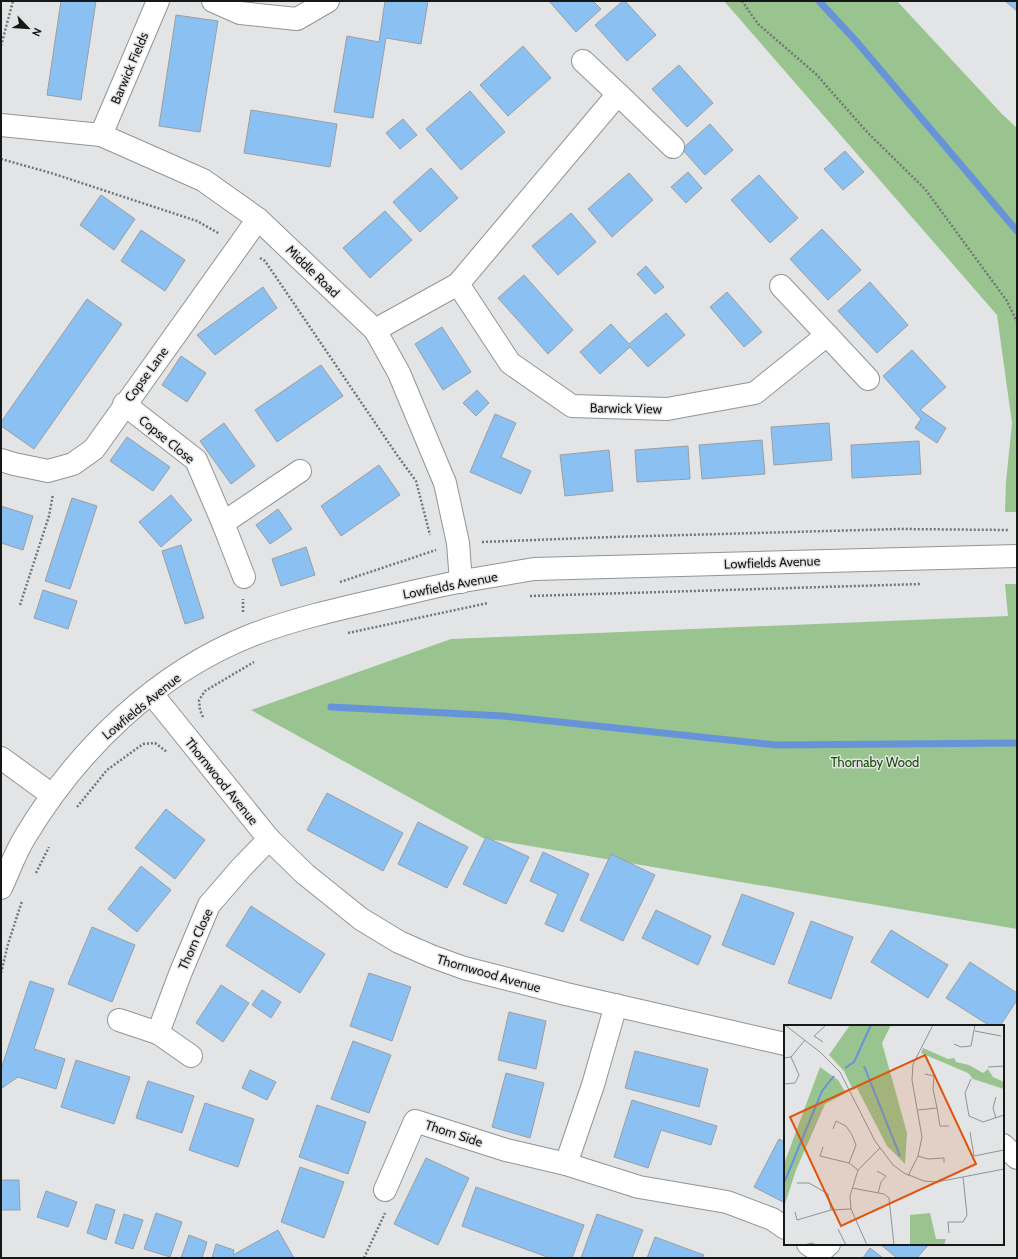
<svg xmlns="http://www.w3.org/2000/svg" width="1018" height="1259" font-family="Cabin,sans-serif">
	<rect width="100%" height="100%" fill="#e3e4e6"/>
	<g fill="#99c48f">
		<path d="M724 1H897L1002 114 1017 128V512H1005L1006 482 1012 423 997 315Z"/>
		<path d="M1005 584H1017V929L483 838 251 710 451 639 1008 616Z"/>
	</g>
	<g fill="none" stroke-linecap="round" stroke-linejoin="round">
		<g stroke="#6794d8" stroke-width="7">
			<path d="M819 1 856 41 1017 231"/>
			<path d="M331 707 503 716 776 745 1017 743"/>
		</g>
	</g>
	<g fill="#8bc1f2" stroke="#9c9ea0">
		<path d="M61 1H96L81 100 47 95Z"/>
		<path d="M385 1H428L421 44 386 38 373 118 334 112 347 36 379 42Z"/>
		<path d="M549 1H593L601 9 576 32Z"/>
		<path d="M623 1H625L656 35 627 61 595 25Z"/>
		<path d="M1005 1H1017V11Z"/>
		<path d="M176 15 218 21 200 132 159 126Z"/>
		<path d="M523 46 551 78 508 116 480 85Z"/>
		<path d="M679 65 713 103 687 127 652 89Z"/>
		<path d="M470 91 505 132 461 170 426 129Z"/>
		<path d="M251 110 337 124 330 167 244 153Z"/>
		<path d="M403 119 417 135 400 149 386 133Z"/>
		<path d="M710 124 733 150 705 175 682 149Z"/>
		<path d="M845 151 864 172 843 190 824 169Z"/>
		<path d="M431 168 458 198 420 232 393 202Z"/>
		<path d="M688 172 702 188 686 203 671 187Z"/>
		<path d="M629 173 653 200 612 237 588 209Z"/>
		<path d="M759 175 798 218 770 243 731 200Z"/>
		<path d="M101 195 135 219 114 250 80 225Z"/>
		<path d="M385 211 412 240 370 278 343 248Z"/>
		<path d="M571 213 596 242 558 275 532 246Z"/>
		<path d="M822 229 861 270 828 300 790 259Z"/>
		<path d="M141 230 185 260 165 291 121 261Z"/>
		<path d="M646 266 664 287 655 294 637 274Z"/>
		<path d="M524 275 573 330 548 354 498 298Z"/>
		<path d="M870 282 908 325 877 353 838 311Z"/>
		<path d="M263 287 277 308 215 355 197 335Z"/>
		<path d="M727 292 762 332 744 347 710 307Z"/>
		<path d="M87 299 122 324 34 449 1 426V422Z"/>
		<path d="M666 313 685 335 648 367 630 347 600 374 580 352 611 324 629 344Z"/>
		<path d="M442 327 471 372 443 390 415 344Z"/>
		<path d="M912 350 946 387 920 410 946 428 937 443 915 428 921 419 883 376Z"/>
		<path d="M181 356 206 373 187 402 162 385Z"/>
		<path d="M321 365 343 396 277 442 255 410Z"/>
		<path d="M477 390 489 403 476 416 463 403Z"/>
		<path d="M495 414 516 423 501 457 531 471 521 494 470 472Z"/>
		<path d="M224 423 255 466 231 484 200 441Z"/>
		<path d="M829 423 832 460 774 465 771 427Z"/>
		<path d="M127 437 170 467 153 491 110 461Z"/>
		<path d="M762 440 765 474 702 479 699 445Z"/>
		<path d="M919 441 921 474 852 478 851 445Z"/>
		<path d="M688 446 690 479 637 482 635 450Z"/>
		<path d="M609 450 613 491 565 496 560 455Z"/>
		<path d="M379 465 400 495 341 536 321 506Z"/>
		<path d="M171 495 192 520 161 547 139 522Z"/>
		<path d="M72 498 97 506 70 589 45 581Z"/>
		<path d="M1 506 33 516 23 550 1 543Z"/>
		<path d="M278 509 292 529 270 544 256 525Z"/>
		<path d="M181 545 204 618 185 624 162 551Z"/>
		<path d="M306 547 315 575 281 586 272 559Z"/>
		<path d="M43 590 77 601 68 629 34 618Z"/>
		<path d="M327 793 403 833 383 871 307 830Z"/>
		<path d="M166 809 205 840 175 879 135 848Z"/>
		<path d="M418 822 468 847 447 888 398 864Z"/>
		<path d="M486 837 529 857 506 904 463 884Z"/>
		<path d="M543 852 589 874 563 932 545 924 558 894 530 881Z"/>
		<path d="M611 854 655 875 623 941 580 920Z"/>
		<path d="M141 866 171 890 137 932 108 909Z"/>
		<path d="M742 894 794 913 774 965 722 945Z"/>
		<path d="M251 906 325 954 300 993 226 946Z"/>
		<path d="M656 910 711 936 698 965 642 938Z"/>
		<path d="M811 921 853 937 831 999 788 983Z"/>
		<path d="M92 927 135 945 112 1002 68 984Z"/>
		<path d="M891 930 948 965 928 998 871 962Z"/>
		<path d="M970 962 1017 993V1000L1000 1026H990L946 998Z"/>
		<path d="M369 973 411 987 392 1041 350 1026Z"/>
		<path d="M30 981 54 989 34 1049 65 1059 56 1089 18 1077 2 1088 1 1086V1069Z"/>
		<path d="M221 985 249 1003 223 1042 196 1023Z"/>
		<path d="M262 990 281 1002 271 1018 252 1005Z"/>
		<path d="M509 1012 546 1021 536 1069 498 1060Z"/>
		<path d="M353 1041 391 1055 369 1113 331 1099Z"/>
		<path d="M635 1051 708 1069 699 1107 625 1088Z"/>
		<path d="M76 1060 130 1077 114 1124 61 1107Z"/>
		<path d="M250 1070 276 1082 267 1100 242 1088Z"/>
		<path d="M506 1073 544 1083 530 1138 492 1127Z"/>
		<path d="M148 1081 194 1096 182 1133 136 1118Z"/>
		<path d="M632 1100 717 1126 711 1145 661 1130 648 1168 614 1157Z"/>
		<path d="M205 1103 254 1119 238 1167 189 1150Z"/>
		<path d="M317 1105 366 1122 348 1174 299 1157Z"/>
		<path d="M779 1139 785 1142V1203L754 1187Z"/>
		<path d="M426 1158 469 1178 438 1245 394 1224Z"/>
		<path d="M300 1167 344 1182 324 1238 281 1222Z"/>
		<path d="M1 1180H19L20 1210H1Z"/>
		<path d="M476 1187 584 1225 572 1258H550L462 1226Z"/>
		<path d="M46 1191 77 1202 68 1227 37 1217Z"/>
		<path d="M96 1204 115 1210 106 1240 87 1233Z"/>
		<path d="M156 1213 182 1222 170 1257 144 1249Z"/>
		<path d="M124 1214 143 1220 133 1249 115 1243Z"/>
		<path d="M597 1214 643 1230 632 1258H581Z"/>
		<path d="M278 1230 294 1258H212L216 1244 234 1250 233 1255Z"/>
		<path d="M189 1235 207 1242 202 1258H181Z"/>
		<path d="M655 1237 704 1255 702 1258H647Z"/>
		<path d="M880 1244H929L917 1258H897Z"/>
		<path d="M870 1248 883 1258H863Z"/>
	</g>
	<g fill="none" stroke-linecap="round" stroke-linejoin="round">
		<defs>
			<g id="minor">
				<path d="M213 1 240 13 297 19 328 1"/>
				<path d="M583 61 618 94"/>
				<path d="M1 125 101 135 203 180 258 219 375 330 399 373 445 483 458 543 461 582"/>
				<path d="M101 135 158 1"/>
				<path d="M458 284 510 363 572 406 667 409 755 393 827 335 781 286"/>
				<path d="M375 330 458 284 618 94 673 147"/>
				<path d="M827 335 868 379"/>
				<path d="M124 404 196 460 223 523 300 471"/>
				<path d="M1 460 14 464 48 471 73 464 94 449 258 219"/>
				<path d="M223 523 244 577"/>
				<path d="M152 694 269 839 305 874 361 919 399 942 431 956 464 968 566 994 785 1044"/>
				<path d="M1 758 52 795"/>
				<path d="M1 888C9 871 15 853 25 837 77 750 156 673 252 635 294 619 338 609 382 599 409 593 436 586 463 581 486 577 510 573 534 569L1017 556"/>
				<path d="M616 1005 593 1085 566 1164 639 1187 727 1202 772 1219 785 1228"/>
				<path d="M119 1020 158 1033 180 974 209 905 241 868 269 839"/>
				<path d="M158 1033 191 1056"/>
				<path d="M1003 1145 1017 1158"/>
				<path d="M385 1190 415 1121 506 1150 566 1164"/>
				<path d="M808 1244 820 1252 829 1244"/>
			</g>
		</defs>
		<use href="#minor" stroke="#929495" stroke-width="24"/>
		<g stroke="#747576" stroke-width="2.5" stroke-dasharray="2 2" stroke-linecap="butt">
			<path d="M742 1 758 24 816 74 867 132 925 189 1007 301 1017 322"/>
			<path d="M1 46 13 1"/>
			<path d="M1 159 51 173 197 221 220 234"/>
			<path d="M260 258 265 261 397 455 416 481 430 535"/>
			<path d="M482 542 612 537 899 529 1009 530"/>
			<path d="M340 582 436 550"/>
			<path d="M530 596 563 595 921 584"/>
			<path d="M20 605 49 516 53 494"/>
			<path d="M243 612V599"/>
			<path d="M348 633 488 603"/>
			<path d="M203 717 200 710 199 700 205 691 254 662"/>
			<path d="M77 807 107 770 143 744 155 743 167 752"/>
			<path d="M36 873 49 847"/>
			<path d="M1 973 8 944 22 901"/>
			<path d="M364 1258 385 1213"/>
		</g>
		<use href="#minor" stroke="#fff" stroke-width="22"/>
	</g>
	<g text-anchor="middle" stroke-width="3" stroke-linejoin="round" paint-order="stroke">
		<g font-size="13" fill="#161717" stroke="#e3e4e6">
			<text transform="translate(129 68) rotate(-67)" y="5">Barwick Fields</text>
			<text transform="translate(313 271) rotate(44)" y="5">Middle Road</text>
			<text transform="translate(146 374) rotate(-54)" y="5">Copse Lane</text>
			<text transform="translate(626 408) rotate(1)" y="5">Barwick View</text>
			<text transform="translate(167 439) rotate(39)" y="5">Copse Close</text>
			<text transform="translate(772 562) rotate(-2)" y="5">Lowfields Avenue</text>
			<text transform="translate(450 585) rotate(-11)" y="5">Lowfields Avenue</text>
			<text transform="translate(141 706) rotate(-39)" y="5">Lowfields Avenue</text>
			<text transform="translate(222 781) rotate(51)" y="5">Thornwood Avenue</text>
			<text transform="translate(195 939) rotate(-66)" y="5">Thorn Close</text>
			<text transform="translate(489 973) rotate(16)" y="5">Thornwood Avenue</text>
			<text transform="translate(454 1133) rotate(18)" y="5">Thorn Side</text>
		</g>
		<g font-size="13" fill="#154b02" stroke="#e3e4e6">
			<text x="875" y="767">Thornaby Wood</text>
		</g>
	</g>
	<g transform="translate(784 1025)">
		<rect width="220" height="220" fill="#e3e4e6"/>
		<path d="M66 0H107L98 18 123 108 121 139 103 121 73 63 69 65 60 46 45 30ZM139 23 164 34 170 33 172 37 185 40 199 48 204 44 209 52 220 57V64L189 54 184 48 137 28ZM36 42 54 55 62 68 41 79 12 145 0 182V139ZM146 188 152 214H162L160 220H126V190Z" fill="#99c48f"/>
		<path fill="none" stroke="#6794d8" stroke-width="2" d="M80 41 116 131M61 43 70 37 87 0M0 158 38 66 50 51"/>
		<path fill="none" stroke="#919293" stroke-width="1" d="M1 0 36 27 56 47 91 116 109 140 120 148 140 156 153 157 220 144M191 6 217 11M39 17 30 11 42 0M170 19 177 22 187 21 191 0M0 33 7 32 21 15M204 42 220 41M187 54 181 68 185 91 199 97 220 90M0 59 11 58 15 50 7 32M153 83 156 101H165M134 85 153 83 149 64 150 51 141 49M212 93 209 83 212 72M49 104 52 96 62 101 68 110 72 120 65 138M186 107 190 131 220 125M39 122 36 131 65 138 74 145M134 131 144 134 160 133V138M93 146 102 151 97 157 94 168M124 151 134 131 138 112 128 55 129 39 149 0M13 158H25L44 169 47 185M68 163 100 169 105 173 110 220M11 187 13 195 47 185 67 184M54 204 62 220M165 208 164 197H179L183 190 179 152M20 220 28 218 32 220M83 220 67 184 66 171 74 145 96 123"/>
		<path fill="#de560d" fill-opacity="0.15" stroke="#de560d" stroke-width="2" d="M141 30 192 139 57 201 6 92Z"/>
		<rect width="220" height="220" fill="none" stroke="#161717" stroke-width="2"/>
	</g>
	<rect width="1018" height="1259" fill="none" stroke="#161717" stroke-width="4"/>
	<g transform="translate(28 28) rotate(115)" stroke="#e3e4e6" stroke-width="3" paint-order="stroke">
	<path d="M0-3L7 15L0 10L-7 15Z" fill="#161717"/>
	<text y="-6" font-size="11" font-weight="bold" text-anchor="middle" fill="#161717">N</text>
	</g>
</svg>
